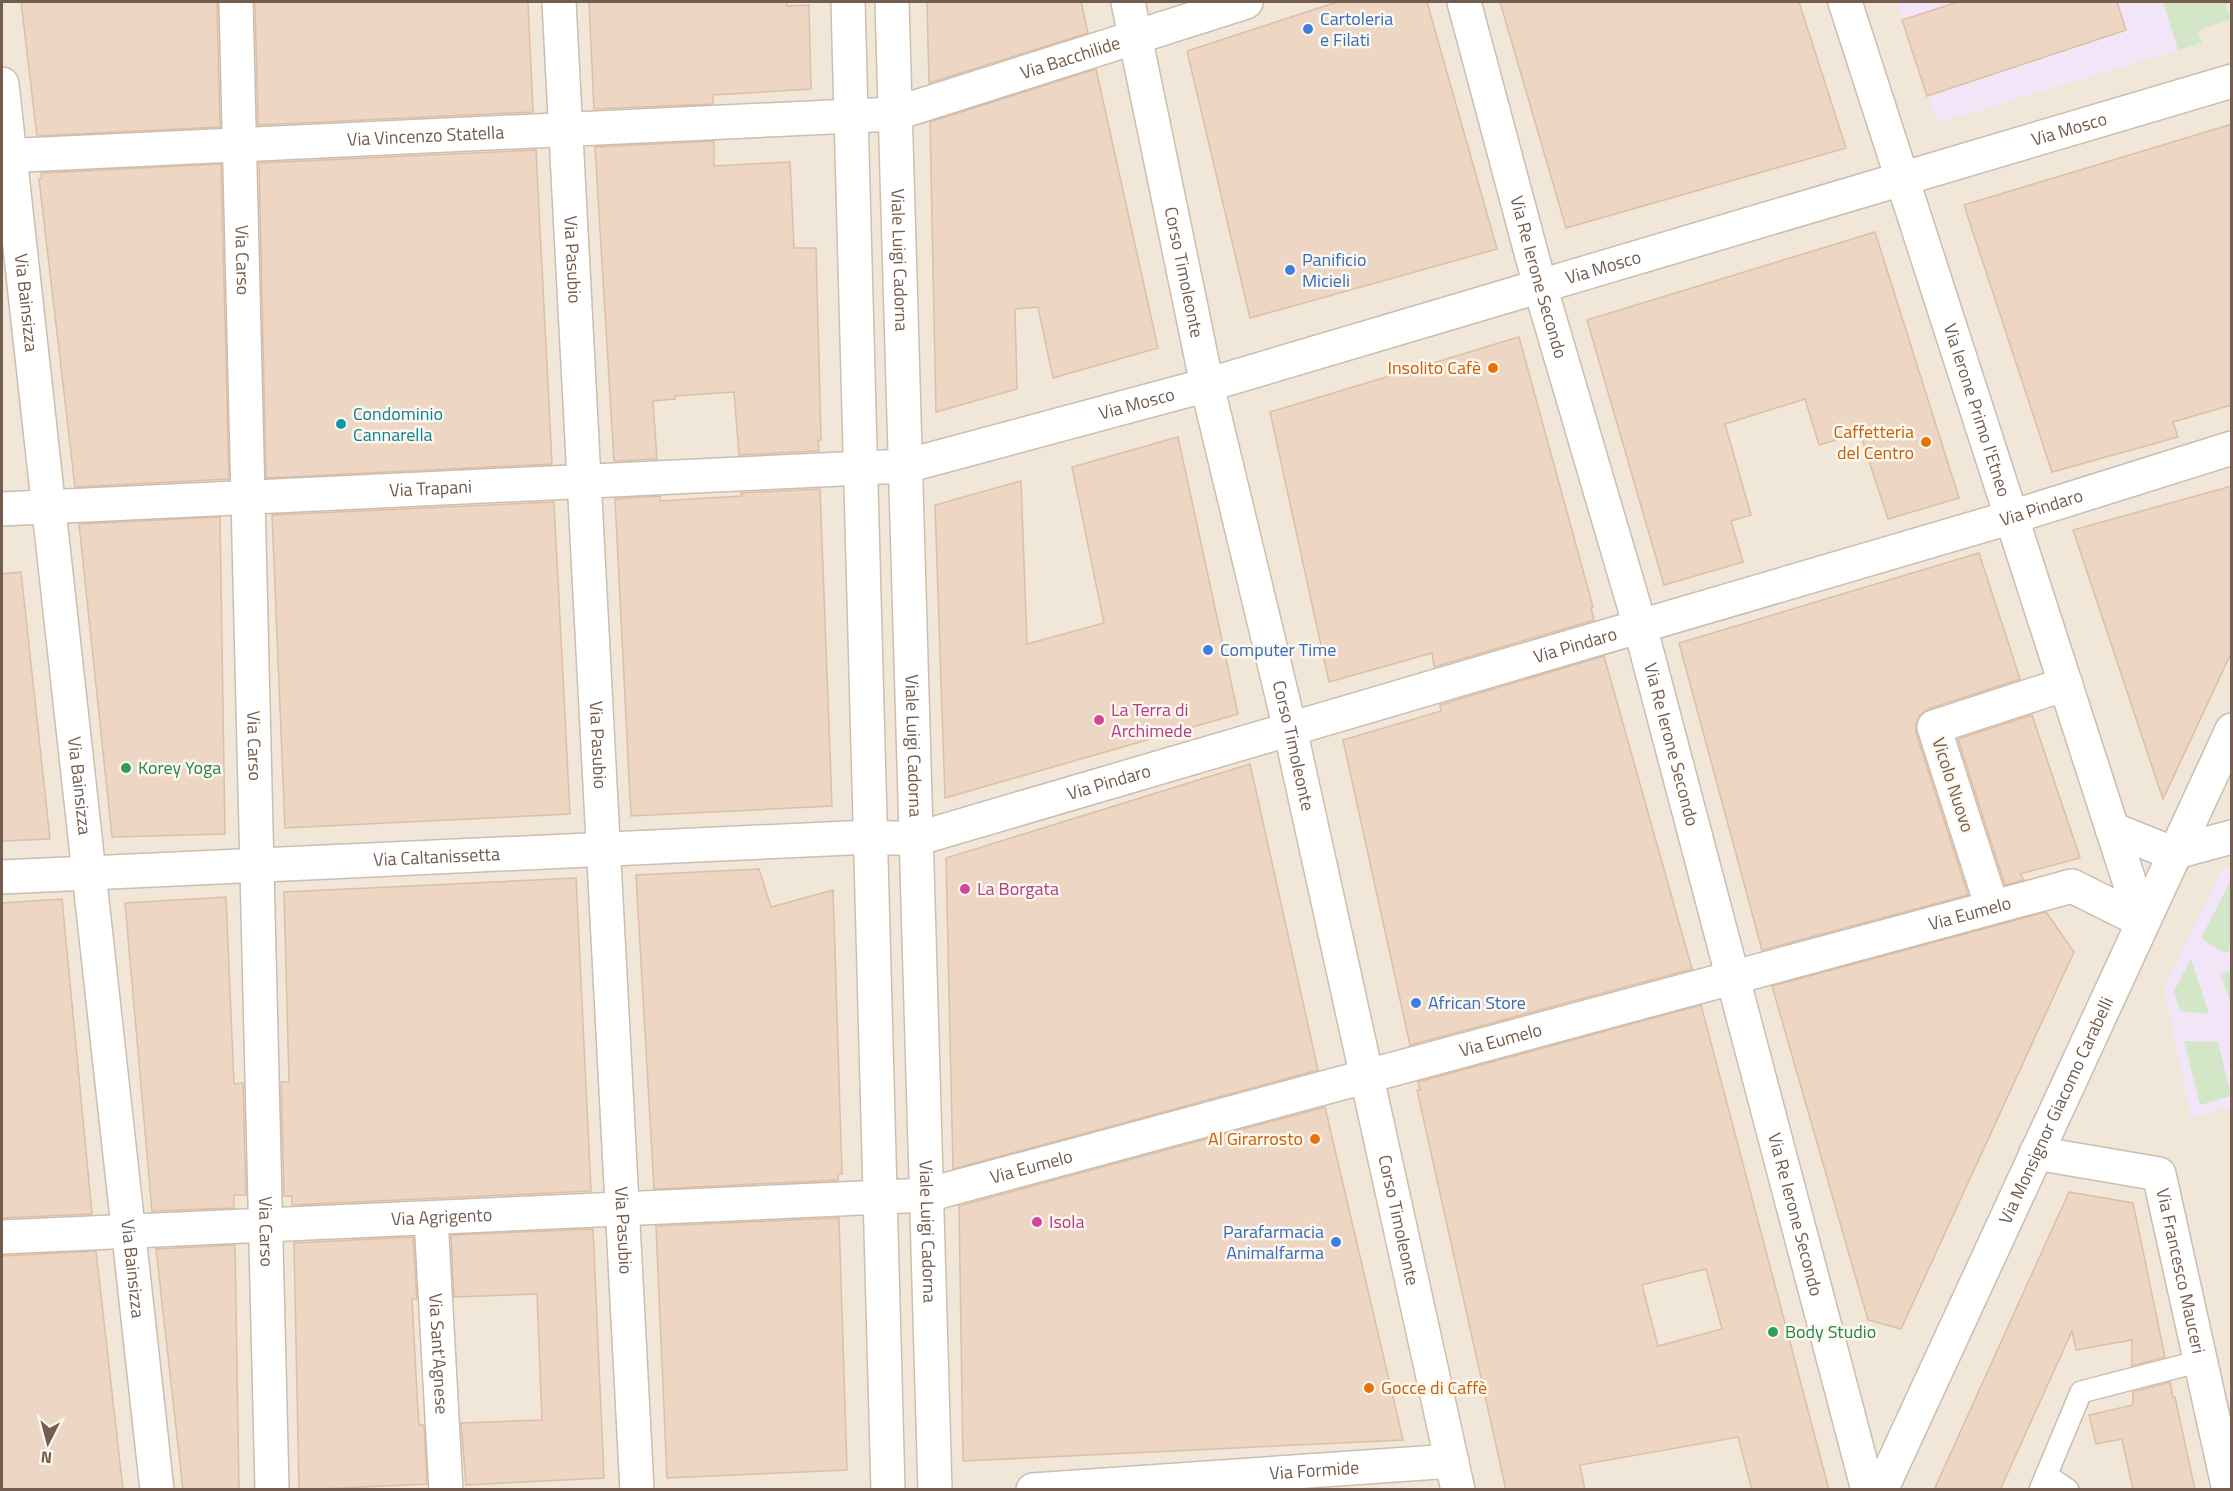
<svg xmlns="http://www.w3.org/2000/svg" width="2233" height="1491" font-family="'Titillium Web',sans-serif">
	<rect width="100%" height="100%" fill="#faf4e9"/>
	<rect fill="#f1e7d8" x="2" y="2" width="2229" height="1487"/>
	<g fill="#f1e5f7">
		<path d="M1896 2H2225L2231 19 2198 31 2202 43 1937 123Z"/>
		<path d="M2231 866V1106L2191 1119 2164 988 2222 868Z"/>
	</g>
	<g fill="#d3e7c8">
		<path d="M2163 2H2225L2231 19 2198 31 2202 43 2178 50Z"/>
		<path d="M2231 880V950L2224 953 2201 938Z"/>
		<path d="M2191 959 2209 1014 2180 1011 2174 991Z"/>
		<path d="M2231 970V1004L2220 974Z"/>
		<path d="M2184 1041 2218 1042 2231 1096 2200 1105Z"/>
	</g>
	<g fill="#edd6c3" stroke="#debea5" stroke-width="1.5" fill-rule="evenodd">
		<path d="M21 2H217L220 127 37 136Z"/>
		<path d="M255 2H528L533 112 258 125Z"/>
		<path d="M589 2H787V6L809 5 811 89 713 95V104L594 109Z"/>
		<path d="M927 2H1081L1088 33 929 83Z"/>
		<path d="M1337 2H1427L1497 249 1250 318 1187 51Z"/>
		<path d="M1500 2H1799L1846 148 1566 228Z"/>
		<path d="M1958 2H2117L2126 30 1927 96 1902 20Z"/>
		<path d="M1096 69 1158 348 1053 378 1038 307 1015 309 1017 389 936 412 930 122Z"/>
		<path d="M2232 124V405L2173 422 2178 437 2052 472 1964 205Z"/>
		<path d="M714 141V166L790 162 794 248H816L821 440H818L819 451 739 455 734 392 675 396V399L653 401 657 459 614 461 595 147Z"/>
		<path d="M536 150 552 464 266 478 259 163Z"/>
		<path d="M221 164 229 479 75 487 39 179 42 178 41 173Z"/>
		<path d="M1875 232 1959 498 1888 519 1860 433 1819 445 1805 399 1725 424 1751 515 1731 521 1743 562 1664 585 1587 320Z"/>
		<path d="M1519 337 1593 607 1591 608 1594 620 1434 667 1432 653 1329 682 1270 412Z"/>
		<path d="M1178 437 1238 714 945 798 935 505 1021 481 1027 644 1104 623 1072 467Z"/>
		<path d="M2232 486V651L2163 799 2073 530Z"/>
		<path d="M820 489 832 806 631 816 615 499 660 496V501L742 496 741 493Z"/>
		<path d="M554 502 570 814 285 828 272 515Z"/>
		<path d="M220 517 225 834 112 837 79 524Z"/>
		<path d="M1979 553 2020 679 1928 709 1920 715 1916 724V733L1968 895 1762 950 1679 643Z"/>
		<path d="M21 572 50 839 2 841V574Z"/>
		<path d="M1604 656 1692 969 1410 1045 1343 740 1441 711 1440 705Z"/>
		<path d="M2032 715 2080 858 2020 874 2024 880 2005 885 1958 739Z"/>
		<path d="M1250 764 1318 1070 953 1169 946 858Z"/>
		<path d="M759 869 771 907 833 890 842 1174H838V1180L654 1189 636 875Z"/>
		<path d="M576 878 591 1191 292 1205V1196H284L281 1082H289L284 892Z"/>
		<path d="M226 897 234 1084 243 1083 246 1195H234V1208L152 1211 125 903Z"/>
		<path d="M62 899 92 1214 2 1218V903Z"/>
		<path d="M2046 912 2074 952 1901 1329 1868 1320 1772 986Z"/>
		<path d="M1701 1005 1829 1490H1752L1738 1437 1580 1465 1585 1490H1506L1417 1090H1420L1418 1082ZM1706 1269 1722 1329 1658 1346 1642 1285Z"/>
		<path d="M1325 1107 1403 1440 963 1461 959 1206Z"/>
		<path d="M2069 1192 2133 1203 2165 1357 2132 1366V1340L2076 1350 2072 1331 2000 1490H1934Z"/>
		<path d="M839 1218 847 1470 667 1478 656 1226Z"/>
		<path d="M593 1229 604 1478 466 1485 461 1423 542 1420 537 1294 454 1297 451 1235Z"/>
		<path d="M413 1237 417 1299H412L417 1394 419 1425H424L427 1484 299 1490 294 1243Z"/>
		<path d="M235 1245 239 1490H183L156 1249Z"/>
		<path d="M96 1251 123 1490H2V1256Z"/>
		<path d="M2170 1382 2173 1397H2175L2195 1490H2133L2122 1439 2096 1444 2089 1415 2133 1405V1392Z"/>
	</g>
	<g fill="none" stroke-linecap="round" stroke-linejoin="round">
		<defs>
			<g id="lane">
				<path d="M2046 1475 2068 1490"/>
				<path d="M2040 1490 2081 1392 2201 1361"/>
			</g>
			<g id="street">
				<path id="s1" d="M236 2 272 1490"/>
				<path id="s2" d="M559 2 637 1490"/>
				<path id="s3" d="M1464 2 1540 286 1640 626 1868 1490"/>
				<path id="s4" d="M1845 2 2142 921"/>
				<path id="s5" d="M2 84 157 1490"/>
				<path id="s6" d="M2 156 894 114 1246 2"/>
				<path id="s7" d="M2 509 906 466 1207 385 2232 81"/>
				<path d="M2112 829 2172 853 2232 837"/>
				<path id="s8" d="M2 877 870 837 916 839 2012 517 2232 448"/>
				<path d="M1992 907 1934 727 2066 684"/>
				<path id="s9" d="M2036 1153 2159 1174 2229 1490"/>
				<path id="s10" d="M431 1218 446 1490"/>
				<path id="s11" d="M2 1237 927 1195 2072 886 2142 921"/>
				<path id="s12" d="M1033 1490 1452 1461"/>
				<path id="s13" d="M1881 1490 2232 730"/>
			</g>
			<g id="secondary">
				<path d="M848 2 888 1490"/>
				<path id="s14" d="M892 2 935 1490"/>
				<path id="s15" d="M1128 2 1207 385 1290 729 1458 1490"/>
			</g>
		</defs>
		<use href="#lane" stroke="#cbbdb0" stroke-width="24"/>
		<use href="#street" stroke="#cbbdb0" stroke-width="36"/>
		<use href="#secondary" stroke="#cebead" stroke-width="36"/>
		<use href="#lane" stroke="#fff" stroke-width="21"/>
		<use href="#street" stroke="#fff" stroke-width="33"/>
		<use href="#secondary" stroke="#fff" stroke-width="33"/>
	</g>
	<g fill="#3f7fe0" stroke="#fdf8ef" stroke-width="2">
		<circle cx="1308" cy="29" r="6"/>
		<circle cx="1290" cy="270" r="6"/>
		<circle cx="1208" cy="650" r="6"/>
		<circle cx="1416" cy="1003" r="6"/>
		<circle cx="1336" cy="1242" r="6"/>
	</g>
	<g fill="#e8710a" stroke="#fdf8ef" stroke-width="2">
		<circle cx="1493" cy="368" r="6"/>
		<circle cx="1926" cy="442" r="6"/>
		<circle cx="1315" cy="1139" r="6"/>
		<circle cx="1369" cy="1388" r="6"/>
	</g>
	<circle fill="#0f9aa8" stroke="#fdf8ef" stroke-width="2" cx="341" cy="424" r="6"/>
	<g fill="#d1479c" stroke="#fdf8ef" stroke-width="2">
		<circle cx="1099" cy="720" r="6"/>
		<circle cx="965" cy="889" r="6"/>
		<circle cx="1037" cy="1222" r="6"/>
	</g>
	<g fill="#2e9e5b" stroke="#fdf8ef" stroke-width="2">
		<circle cx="126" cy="768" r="6"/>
		<circle cx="1773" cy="1332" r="6"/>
	</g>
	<g text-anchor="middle" stroke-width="5" stroke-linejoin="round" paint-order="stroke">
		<g font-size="18" fill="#366cbe" stroke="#fdf8ef" text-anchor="start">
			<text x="1320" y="25">Cartoleria<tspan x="1320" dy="21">e Filati</tspan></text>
			<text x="1302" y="266">Panificio<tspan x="1302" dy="21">Micieli</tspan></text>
			<text x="1220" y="656">Computer Time</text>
			<text x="1428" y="1009">African Store</text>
			<text x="1324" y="1238" text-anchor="end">Parafarmacia<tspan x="1324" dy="21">Animalfarma</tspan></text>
		</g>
		<g font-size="18" fill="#725d4f" stroke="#fdf8ef">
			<text dy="6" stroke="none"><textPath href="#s6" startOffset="1078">Via Bacchilide</textPath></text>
			<text dy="6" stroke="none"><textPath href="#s7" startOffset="2116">Via Mosco</textPath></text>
			<text dy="6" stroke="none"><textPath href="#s6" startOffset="424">Via Vincenzo Statella</textPath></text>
			<text dy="6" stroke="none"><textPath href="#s1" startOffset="258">Via Carso</textPath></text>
			<text dy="6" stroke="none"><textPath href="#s2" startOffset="258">Via Pasubio</textPath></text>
			<text dy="6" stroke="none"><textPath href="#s14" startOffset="258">Viale Luigi Cadorna</textPath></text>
			<text dy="6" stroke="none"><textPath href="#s7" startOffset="1630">Via Mosco</textPath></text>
			<text dy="6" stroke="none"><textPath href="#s15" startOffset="276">Corso Timoleonte</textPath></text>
			<text dy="6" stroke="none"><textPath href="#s3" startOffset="285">Via Re Ierone Secondo</textPath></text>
			<text dy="6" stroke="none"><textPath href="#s5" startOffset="220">Via Bainsizza</textPath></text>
			<text dy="6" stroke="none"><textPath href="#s7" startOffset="1144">Via Mosco</textPath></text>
			<text dy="6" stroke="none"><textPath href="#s4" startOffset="429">Via Ierone Primo l'Etneo</textPath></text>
			<text dy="6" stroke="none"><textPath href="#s7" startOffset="429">Via Trapani</textPath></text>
			<text dy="6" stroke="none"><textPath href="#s8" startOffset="2088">Via Pindaro</textPath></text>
			<text dy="6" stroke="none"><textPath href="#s8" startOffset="1602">Via Pindaro</textPath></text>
			<text dy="6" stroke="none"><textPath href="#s3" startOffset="771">Via Re Ierone Secondo</textPath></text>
			<text dy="6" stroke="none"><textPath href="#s1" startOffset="744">Via Carso</textPath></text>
			<text dy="6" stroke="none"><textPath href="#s2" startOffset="744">Via Pasubio</textPath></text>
			<text dy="6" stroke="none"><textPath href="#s14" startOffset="744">Viale Luigi Cadorna</textPath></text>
			<text dy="6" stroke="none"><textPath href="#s15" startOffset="762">Corso Timoleonte</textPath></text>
			<text dy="6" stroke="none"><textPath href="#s8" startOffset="1116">Via Pindaro</textPath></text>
			<text transform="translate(1953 785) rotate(72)" y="6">Vicolo Nuovo</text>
			<text dy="6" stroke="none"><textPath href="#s5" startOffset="706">Via Bainsizza</textPath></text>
			<text dy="6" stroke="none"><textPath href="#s8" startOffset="435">Via Caltanissetta</textPath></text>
			<text dy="6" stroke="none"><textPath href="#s11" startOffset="2006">Via Eumelo</textPath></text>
			<text dy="6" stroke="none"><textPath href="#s11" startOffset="1520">Via Eumelo</textPath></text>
			<text dy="6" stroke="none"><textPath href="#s13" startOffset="418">Via Monsignor Giacomo Carabelli</textPath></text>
			<text dy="6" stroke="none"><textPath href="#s11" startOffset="1034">Via Eumelo</textPath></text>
			<text dy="6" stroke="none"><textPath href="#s3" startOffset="1257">Via Re Ierone Secondo</textPath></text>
			<text dy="6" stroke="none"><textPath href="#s11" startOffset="440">Via Agrigento</textPath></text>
			<text dy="6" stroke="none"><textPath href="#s15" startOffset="1248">Corso Timoleonte</textPath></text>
			<text dy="6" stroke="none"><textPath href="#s1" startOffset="1230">Via Carso</textPath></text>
			<text dy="6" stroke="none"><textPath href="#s2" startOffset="1230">Via Pasubio</textPath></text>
			<text dy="6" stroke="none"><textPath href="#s14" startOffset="1230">Viale Luigi Cadorna</textPath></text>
			<text dy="6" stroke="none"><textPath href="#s5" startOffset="1192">Via Bainsizza</textPath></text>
			<text dy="6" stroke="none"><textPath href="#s9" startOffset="224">Via Francesco Mauceri</textPath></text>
			<text dy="6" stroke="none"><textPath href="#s10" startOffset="136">Via Sant'Agnese</textPath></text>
			<text dy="6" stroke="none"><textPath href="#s12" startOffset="282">Via Formide</textPath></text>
		</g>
		<g font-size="18" fill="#c56008" stroke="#fdf8ef" text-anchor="end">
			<text x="1481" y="374">Insolito Cafè</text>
			<text x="1914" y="438">Caffetteria<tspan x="1914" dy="21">del Centro</tspan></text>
			<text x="1303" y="1145">Al Girarrosto</text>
			<text x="1381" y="1394" text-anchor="start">Gocce di Caffè</text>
		</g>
		<g font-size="18" fill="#0d838f" stroke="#fdf8ef" text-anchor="start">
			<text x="353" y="420">Condominio<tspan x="353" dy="21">Cannarella</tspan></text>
		</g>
		<g font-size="18" fill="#b23c85" stroke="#fdf8ef" text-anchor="start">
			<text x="1111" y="716">La Terra di<tspan x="1111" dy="21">Archimede</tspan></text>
			<text x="977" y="895">La Borgata</text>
			<text x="1049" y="1228">Isola</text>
		</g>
		<g font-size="18" fill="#27864d" stroke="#fdf8ef" text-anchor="start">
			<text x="138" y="774">Korey Yoga</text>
			<text x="1785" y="1338">Body Studio</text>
		</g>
	</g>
	<rect width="2233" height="1491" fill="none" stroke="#725d4f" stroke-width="6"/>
	<g transform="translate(48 1443) rotate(186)" stroke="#fdf8ef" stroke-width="4.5" paint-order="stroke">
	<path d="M0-4.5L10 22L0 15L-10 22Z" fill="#725d4f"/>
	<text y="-9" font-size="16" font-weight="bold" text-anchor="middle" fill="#725d4f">N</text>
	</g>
</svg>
